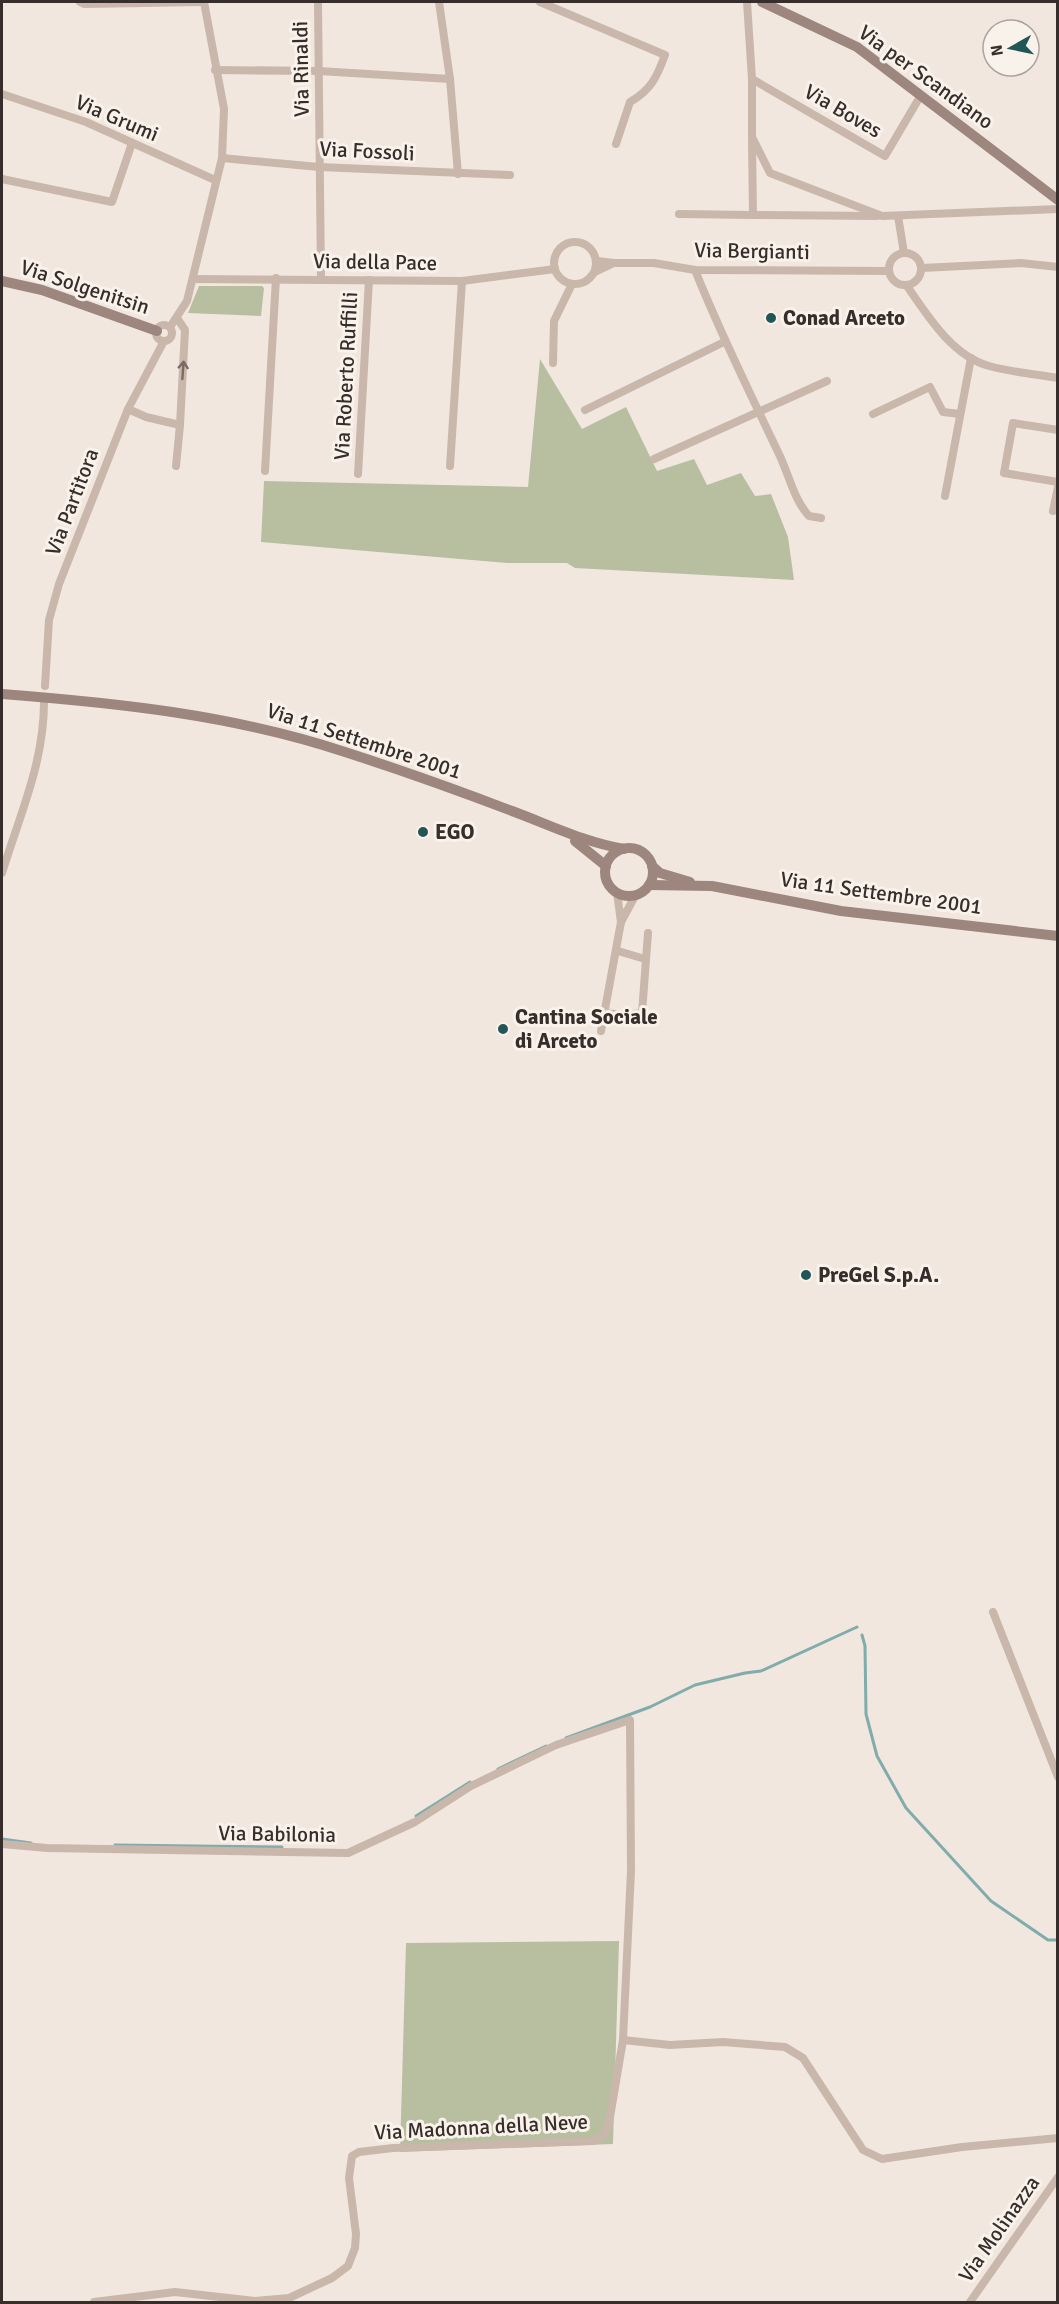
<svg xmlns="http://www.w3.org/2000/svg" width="1059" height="2304" font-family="Signika,sans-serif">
	<rect width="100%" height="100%" fill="#f1e7df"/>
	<g fill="#b7bfa0">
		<path d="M199 286H262L264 288 261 316 188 313Z"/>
		<path d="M540 359 582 429 626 407 657 471 694 459 707 485 741 473 755 496 771 494 788 537 794 580 575 568 567 563H507L261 542 264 481 528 487Z"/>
		<path d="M619 1941 613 2144 400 2152 406 1943Z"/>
	</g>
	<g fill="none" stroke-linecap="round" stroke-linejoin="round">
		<g stroke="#80acab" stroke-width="3">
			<path d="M862 1635 865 1646 866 1714 877 1756 906 1808 991 1901 1048 1940H1058"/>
			<path d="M566 1738 650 1707 695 1685 745 1673 761 1671 857 1627"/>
			<path d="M498 1769 546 1746"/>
			<path d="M416 1816 470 1782"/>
			<path d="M2 1839 31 1843"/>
			<path d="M115 1845 282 1847"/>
		</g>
		<g stroke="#c9b7ab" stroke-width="8">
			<path d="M80 2 84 4 202 2"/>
			<path d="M318 2 321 280"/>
			<path d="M439 2 450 79 458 174"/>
			<path d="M540 2 665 55C657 77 651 90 630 102L616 144"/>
			<path d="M747 2 752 79V137L770 173 882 216 1058 209"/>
			<path d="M215 70 319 71 450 79"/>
			<path d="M752 79 885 156 921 95"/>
			<path d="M2 94 86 122 215 180"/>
			<path d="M752 141 753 215 877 216"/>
			<path d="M222 158 319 167 510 175"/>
			<path d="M2 179 112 202 132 143"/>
			<path d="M679 214 753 215"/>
			<path d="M898 216 904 253"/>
			<circle cx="575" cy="263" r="21"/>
			<circle cx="905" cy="269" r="16"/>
			<path d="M614 263H654L695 270 889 271"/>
			<path d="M922 268 1021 263 1058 267"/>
			<path d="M695 270C720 333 750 393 779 454 789 475 794 500 809 516L821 518"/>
			<path d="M595 272 614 263 597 261"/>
			<path d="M193 279 462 281 555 269"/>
			<path d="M907 286C927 315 952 356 989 366 1010 372 1035 374 1058 378"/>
			<path d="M177 318 185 330 180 425"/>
			<circle cx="164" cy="333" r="8"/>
			<path d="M170 327 187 301 222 158 224 109 204 2"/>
			<path d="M553 363 554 321 572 284"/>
			<path d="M128 409 146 417 180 425 176 466"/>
			<path d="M585 410 724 342"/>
			<path d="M873 414 930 387 943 412 960 414"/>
			<path d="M1058 430 1013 423 1004 473 1058 482"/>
			<path d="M654 459 827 381"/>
			<path d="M450 466 462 281"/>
			<path d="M265 471 276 278"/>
			<path d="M358 474 369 280"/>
			<path d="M945 496 971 358"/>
			<path d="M1053 511 1058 487"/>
			<path d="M45 686 49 620 59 584 128 409 164 341"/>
			<path d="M2 873C20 814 45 761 44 698"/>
			<path d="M617 893 621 922 635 896"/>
			<path d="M618 951 645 959"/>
			<path d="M604 1013 625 1015 642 1013 648 933"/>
			<path d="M601 1031 621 922"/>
			<path d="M993 1612 1058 1777"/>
			<path d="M2 1844 47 1848 348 1853 415 1822 471 1786 556 1745 630 1720 631 1871 623 2040"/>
			<path d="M94 2302 175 2292 255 2301 289 2298 332 2278 348 2266 355 2248 356 2234 349 2178 352 2156 359 2152 393 2148 594 2141 604 2135 609 2123 623 2040 670 2045 723 2042 785 2047 803 2058 863 2150 882 2159 962 2147 1058 2138"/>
			<path d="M970 2302 1058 2177"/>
		</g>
		<g stroke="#9c867d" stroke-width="10">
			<path d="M762 2 857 47 1058 200"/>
			<path d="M2 281 42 290 157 331"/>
			<path d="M2 694C118 703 234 715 345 752 401 770 457 790 512 811 550 825 584 842 624 849"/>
			<path d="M575 841 606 866"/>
			<circle cx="629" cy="872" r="24"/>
			<path d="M652 866 660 873 690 882"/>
			<path d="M649 885 712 886 841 911 1058 936"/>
		</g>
	</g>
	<defs><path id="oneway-shaft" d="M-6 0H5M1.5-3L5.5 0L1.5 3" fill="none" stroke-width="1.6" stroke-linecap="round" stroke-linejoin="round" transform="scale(1.5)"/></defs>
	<use stroke="#796b64" href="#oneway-shaft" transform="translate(183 370) rotate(-86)"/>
	<g fill="#225656" stroke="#f9f2eb" stroke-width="2">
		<circle cx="771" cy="318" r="6"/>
		<circle cx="423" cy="832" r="6"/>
		<circle cx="503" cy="1029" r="6"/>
		<circle cx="806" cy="1275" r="6"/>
	</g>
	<g text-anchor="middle" stroke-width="6" stroke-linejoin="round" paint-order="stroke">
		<g font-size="21" fill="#372d2a" stroke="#f9f2eb">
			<text transform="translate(301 69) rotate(-91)" y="7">Via Rinaldi</text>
			<text transform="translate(926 77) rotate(36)" y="7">Via per Scandiano</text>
			<text transform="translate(843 111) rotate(30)" y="7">Via Boves</text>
			<text transform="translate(117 118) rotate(23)" y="7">Via Grumi</text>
			<text transform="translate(367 151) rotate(3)" y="7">Via Fossoli</text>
			<text transform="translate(752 251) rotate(1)" y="7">Via Bergianti</text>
			<text transform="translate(375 262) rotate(1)" y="7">Via della Pace</text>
			<text transform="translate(85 287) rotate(18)" y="7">Via Solgenitsin</text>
			<text transform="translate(346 376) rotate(-87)" y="7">Via Roberto Ruffilli</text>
			<text transform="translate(72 502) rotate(-69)" y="7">Via Partitora</text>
			<text transform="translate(364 741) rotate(18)" y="7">Via 11 Settembre 2001</text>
			<text transform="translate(881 893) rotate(8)" y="7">Via 11 Settembre 2001</text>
			<text transform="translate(277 1834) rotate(1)" y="7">Via Babilonia</text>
			<text transform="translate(481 2127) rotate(-3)" y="7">Via Madonna della Neve</text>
			<text transform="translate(999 2229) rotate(-55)" y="7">Via Molinazza</text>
		</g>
		<g font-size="21" font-weight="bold" fill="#372d2a" stroke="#f9f2eb" text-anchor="start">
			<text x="783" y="325">Conad Arceto</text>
			<text x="435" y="839">EGO</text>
			<text x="515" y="1024">Cantina Sociale<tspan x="515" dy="24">di Arceto</tspan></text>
			<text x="818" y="1282">PreGel S.p.A.</text>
		</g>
	</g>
	<rect width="1059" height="2304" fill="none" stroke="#372d2a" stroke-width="6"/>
	<g transform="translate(1011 48) rotate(261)"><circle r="28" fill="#f9f2eb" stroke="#aba39e" stroke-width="1.5"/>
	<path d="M0-4.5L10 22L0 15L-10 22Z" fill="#225656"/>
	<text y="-9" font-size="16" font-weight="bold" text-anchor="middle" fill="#372d2a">N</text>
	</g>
</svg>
